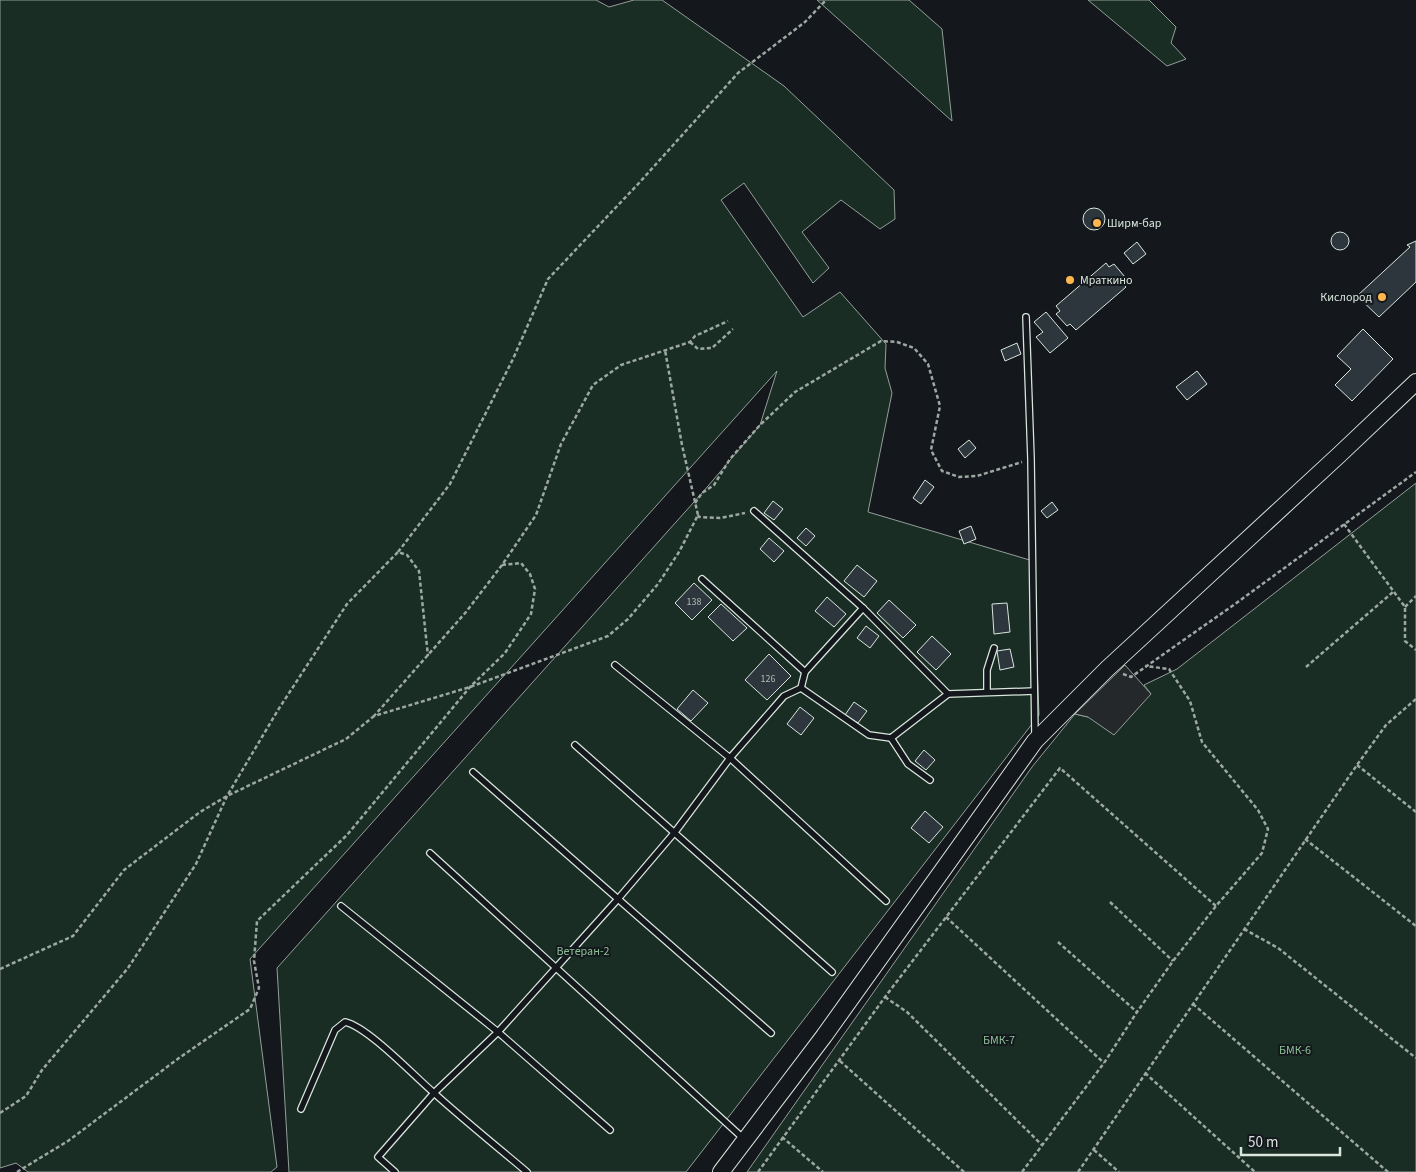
<svg xmlns="http://www.w3.org/2000/svg" width="1416" height="1172" font-family="'Source Sans 3',sans-serif">
	<rect width="100%" height="100%" fill="#14181c"/>
	<g fill="#1a2d24" stroke="#939e99">
		<path d="M0 0H596L609 7 634 0H662L784 86 894 190 895 219 880 229 841 200 802 232 829 268 813 283 744 183 721 200 803 317 840 292 886 344 885 368 892 393 868 512 1033 561 1039 715 686 1172H289L277 968 702 493 760 425 777 371 250 959 277 1167 271 1172H28L16 1163 0 1168Z"/>
		<path d="M817 0H909L942 29 952 121Z"/>
		<path d="M1088 0H1149L1176 27 1171 43 1186 59 1167 66Z"/>
		<path d="M1416 483V1172H747L1032 767 1075 714 1088 717 1151 694 1144 685 1177 669Z"/>
	</g>
	<path fill="#24282b" stroke="#939e99" d="M1125 665 1151 694 1114 735 1088 717 1075 714Z"/>
	<g fill="#2c363c" stroke="#d8e6dc">
		<circle cx="1094" cy="219" r="11"/>
		<circle cx="1340" cy="241" r="9"/>
		<path d="M1416 241V282L1379 317 1357 296 1410 247 1407 245Z"/>
		<path d="M1137 242 1146 254 1133 264 1124 253Z"/>
		<path d="M1106 263 1109 267 1114 264 1125 277 1120 281 1126 287 1076 330 1070 324 1067 326 1056 314 1060 311 1056 306Z"/>
		<path d="M1046 312 1068 338 1050 353 1036 337 1043 332 1034 322Z"/>
		<path d="M1363 329 1393 359 1352 401 1335 385 1351 369 1337 356Z"/>
		<path d="M1017 343 1021 354 1005 361 1001 350Z"/>
		<path d="M1197 371 1207 384 1187 400 1176 387Z"/>
		<path d="M969 440 976 448 965 458 958 449Z"/>
		<path d="M925 480 934 487 921 504 913 498Z"/>
		<path d="M773 501 783 509 774 520 764 513Z"/>
		<path d="M1052 502 1058 510 1047 518 1041 511Z"/>
		<path d="M971 526 976 539 964 544 959 531Z"/>
		<path d="M806 528 815 536 806 546 797 538Z"/>
		<path d="M769 538 784 551 774 562 760 549Z"/>
		<path d="M857 565 877 581 864 597 844 581Z"/>
		<path d="M694 583 712 600 692 620 675 603Z"/>
		<path d="M827 597 846 614 834 627 815 611Z"/>
		<path d="M889 600 916 625 903 638 877 613Z"/>
		<path d="M1007 603 1010 632 994 634 992 604Z"/>
		<path d="M721 604 747 628 733 641 708 617Z"/>
		<path d="M866 626 879 636 870 648 857 638Z"/>
		<path d="M932 636 951 654 936 670 917 652Z"/>
		<path d="M1010 649 1014 667 1000 670 997 651Z"/>
		<path d="M769 654 791 676 767 700 745 680Z"/>
		<path d="M693 690 708 703 691 721 677 709Z"/>
		<path d="M854 702 867 711 858 723 845 715Z"/>
		<path d="M800 707 814 718 801 735 787 724Z"/>
		<path d="M924 750 935 760 926 770 915 761Z"/>
		<path d="M925 811 943 827 929 843 911 828Z"/>
	</g>
	<g fill="none" stroke-linecap="round" stroke-linejoin="round">
		<defs>
			<g id="service">
				<path d="M1026 317 1031 459 1035 737"/>
				<path d="M754 511 863 608 948 694"/>
				<path d="M702 579 805 672"/>
				<path d="M615 665 730 758 886 901"/>
				<path d="M801 688 805 672 863 608"/>
				<path d="M987 692V670L994 648"/>
				<path d="M891 738 908 764 930 780"/>
				<path d="M575 745 832 972"/>
				<path d="M473 772 771 1033"/>
				<path d="M430 853 744 1139"/>
				<path d="M341 906 498 1032 610 1130"/>
				<path d="M301 1109 335 1030 345 1022C368 1027 414 1076 434 1093 464 1120 496 1146 527 1172"/>
				<path d="M395 1172 378 1157 434 1093 498 1032 618 899 675 832 730 758 784 696 801 688 869 735 891 738 948 694 1034 691"/>
			</g>
			<path id="secondary" d="M721 1172 824 1036 1035 741 1107 669 1339 455 1416 382"/>
		</defs>
		<use href="#service" stroke="#d8e6dc" stroke-width="8"/>
		<use href="#secondary" stroke="#d8e6dc" stroke-width="18"/>
		<g stroke="#9da8a2" stroke-width="2.5" stroke-dasharray="4 2.5" stroke-linecap="butt">
			<path d="M690 342 698 349 712 348 733 329"/>
			<path d="M695 503 702 493 714 485 730 459 760 425 795 392 881 341 897 342 914 348 928 364 940 406 931 450 942 471 959 477 977 476 1022 462"/>
			<path d="M698 515 699 517 720 518 745 513"/>
			<path d="M1344 524 1405 607V641L1416 650"/>
			<path d="M398 552 450 484 513 359 548 279 639 183 738 73 805 22 826 0"/>
			<path d="M502 565 466 612 374 716 470 687 608 636 628 619 658 584 679 552 698 515 682 445 665 350"/>
			<path d="M1405 607 1416 596"/>
			<path d="M1306 667 1393 592"/>
			<path d="M1123 674 1131 677 1235 604 1416 472"/>
			<path d="M1357 765 1416 812"/>
			<path d="M1305 839 1416 926"/>
			<path d="M1110 902 1173 961"/>
			<path d="M946 917 1104 1063"/>
			<path d="M1244 929 1278 948 1416 1058"/>
			<path d="M1058 942 1137 1012"/>
			<path d="M0 969 73 936 124 870 200 812 227 796 346 739 374 716"/>
			<path d="M885 997 907 1012 1042 1145"/>
			<path d="M1193 1004 1388 1172"/>
			<path d="M840 1061 964 1172"/>
			<path d="M1145 1073 1255 1172"/>
			<path d="M0 1113 26 1096 42 1070 128 968 196 864 227 796 278 710 347 604 398 552 407 555 419 571 428 656"/>
			<path d="M782 1137 823 1172"/>
			<path d="M1094 1150 1119 1172"/>
			<path d="M17 1172 68 1141 179 1058 250 1009 259 988 254 961 257 921 347 835 470 687 505 653 531 614 535 589 530 574 521 563 502 565 536 515 561 444 593 385 621 365 690 342 695 336 728 321"/>
			<path d="M758 1172 885 997 1060 768 1216 906"/>
			<path d="M1022 1172 1104 1063 1137 1012 1173 961 1216 906 1262 853 1268 829 1258 810 1202 742 1190 701 1169 669 1145 666"/>
			<path d="M1078 1172 1357 765 1386 725 1416 699"/>
		</g>
		<use href="#service" stroke="#14181c" stroke-width="5.5"/>
		<use href="#secondary" stroke="#14181c" stroke-width="16"/>
	</g>
	<g fill="#ffb74d" stroke="#14181c" stroke-width="2">
		<circle cx="1097" cy="223" r="5"/>
		<circle cx="1070" cy="280" r="5"/>
		<circle cx="1382" cy="297" r="5"/>
	</g>
	<g text-anchor="middle" stroke-width="4" stroke-linejoin="round" paint-order="stroke">
		<g font-size="10" fill="#adbab4">
			<text x="694" y="605">138</text>
			<text x="768" y="682">126</text>
		</g>
		<g font-size="12" fill="#d8e6dc" stroke="#14181c" text-anchor="start">
			<text x="1107" y="227">Ширм-бар</text>
			<text x="1080" y="284">Мраткино</text>
			<text x="1372" y="301" text-anchor="end">Кислород</text>
		</g>
		<g font-size="12" fill="#8ac095" stroke="#14181c">
			<text x="583" y="955">Ветеран-2</text>
			<text x="999" y="1044">БМК-7</text>
			<text x="1295" y="1054">БМК-6</text>
		</g>
	</g>
	<path d="M1241 1147v8h99v-8" fill="none" stroke="#d8e6dc" stroke-width="2.5"/>
	<text x="1248" y="1147" font-size="15" fill="#d8e6dc" stroke="#14181c" stroke-width="4" paint-order="stroke">50 m</text>
</svg>
